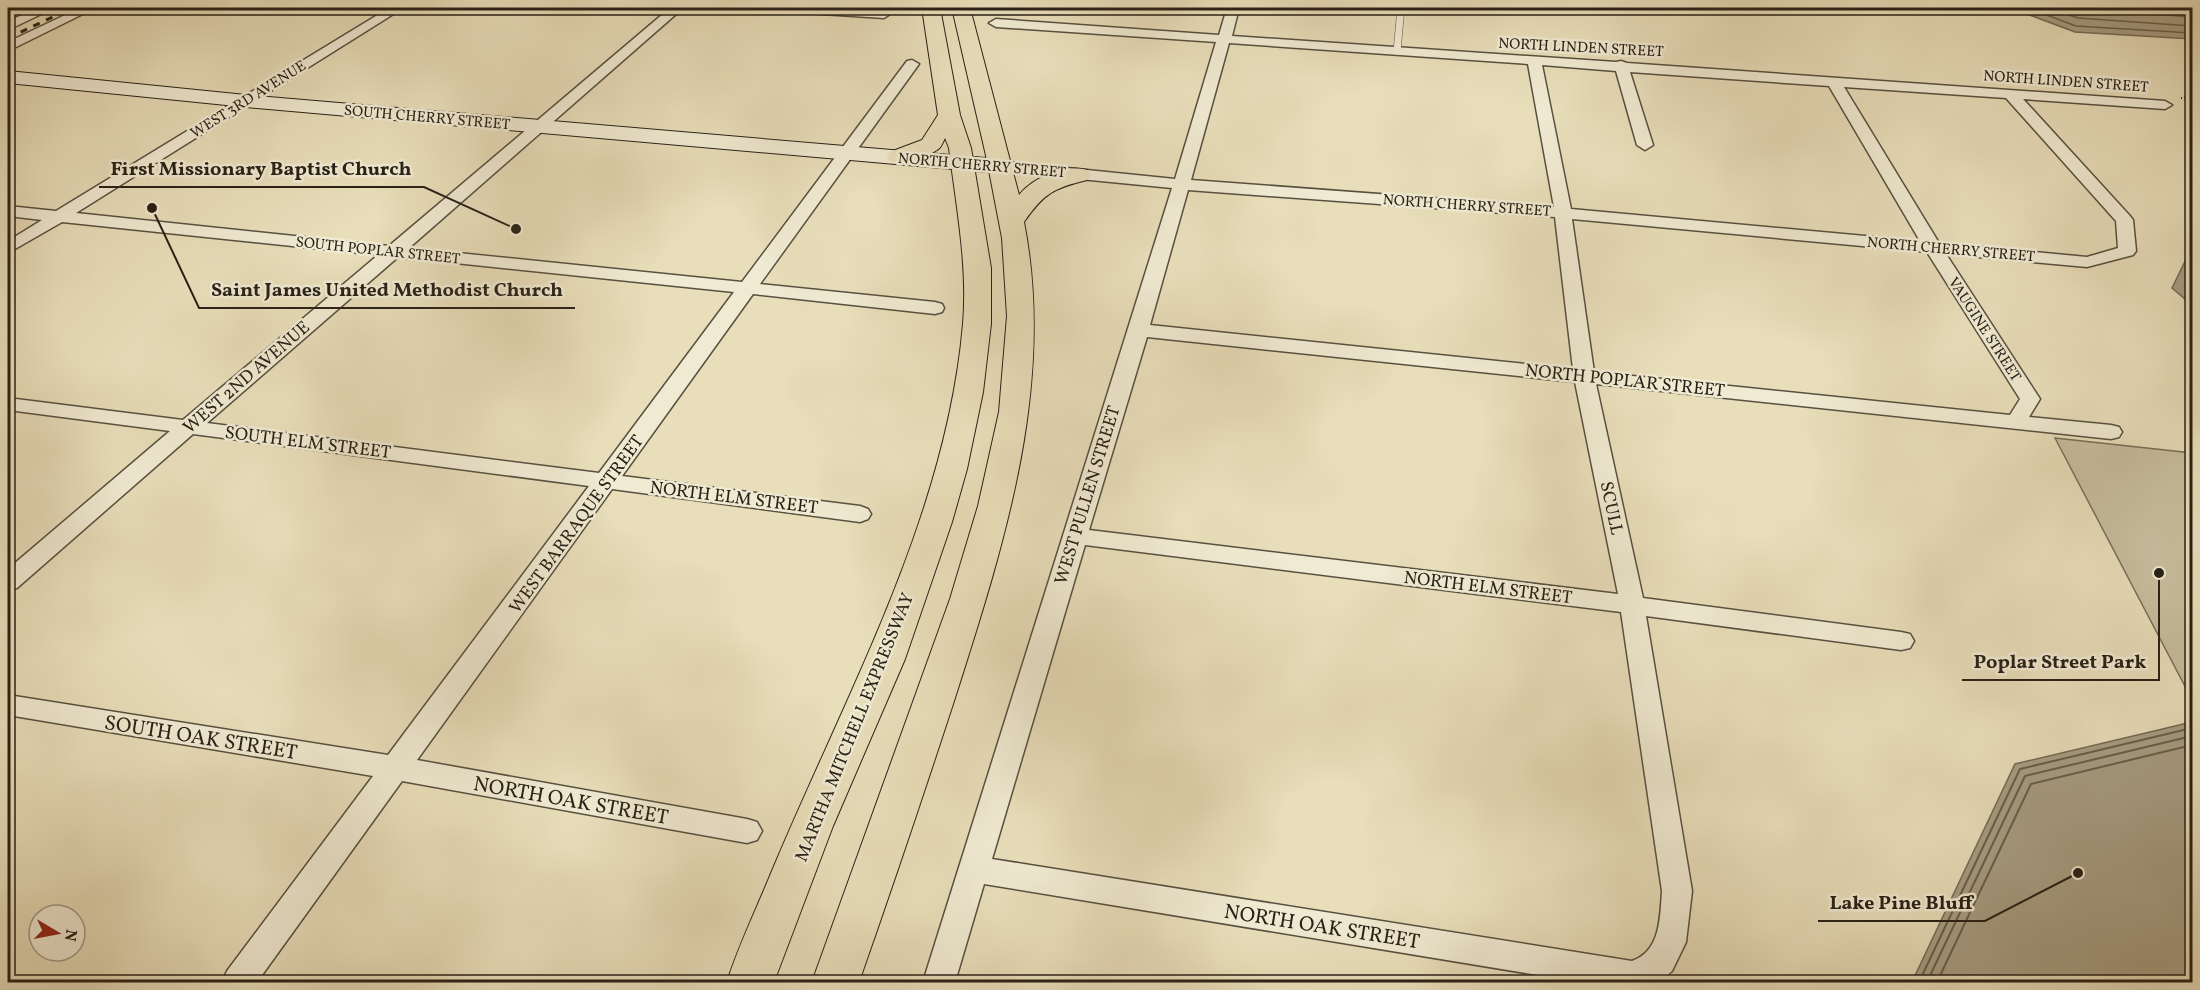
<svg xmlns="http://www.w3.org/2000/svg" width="2200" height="990" font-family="Vollkorn,serif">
	<rect width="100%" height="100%" fill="#e8deba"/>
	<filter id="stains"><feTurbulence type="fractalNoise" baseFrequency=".00333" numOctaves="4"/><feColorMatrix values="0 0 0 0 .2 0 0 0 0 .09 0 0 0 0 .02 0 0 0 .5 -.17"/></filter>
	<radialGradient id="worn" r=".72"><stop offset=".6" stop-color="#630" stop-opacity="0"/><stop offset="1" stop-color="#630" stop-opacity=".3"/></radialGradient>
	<path fill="#c7be9e" stroke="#78705a" stroke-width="1.5" d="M2055 438 2192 453V694H2189Z"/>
	<g fill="#a79e83" stroke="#746c58" stroke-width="1.5">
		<path d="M2011 8H2192V39L2075 32Z"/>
		<path d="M2192 247V305L2172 288Z"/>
		<path d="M2192 722V982H1912L2015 764Z"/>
	</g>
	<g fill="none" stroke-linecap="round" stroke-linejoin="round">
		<g stroke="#68604d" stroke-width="1.5">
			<path d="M2028 8 2076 26 2192 33"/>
			<path d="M2049 8 2078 18 2192 26"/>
			<path d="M2075 8 2192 17"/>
		</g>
		<g stroke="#68604d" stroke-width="2">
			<path d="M1919 982 2020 769 2192 728"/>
			<path d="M1927 982 2025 776 2192 736"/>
			<path d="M1937 982 2031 784 2192 745"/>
		</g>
		<defs>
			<path id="lane" d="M1397 51 1401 8"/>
			<g id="street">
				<path d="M39 8H54L8 30V21Z"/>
				<path d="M80 8H95L8 51V42Z"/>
				<path d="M389 8H403L76 213 389 246 670 8H683L409 248 742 282 907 61 912 60 919 64 760 284 935 302 942 304 944 308 942 312 935 314 753 294 622 476 860 506 868 509 871 514 868 519 860 522 612 489 417 760 747 819 757 822 762 831 757 840 747 843 402 781 257 982H222L227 971 373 776 8 715V695L388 755 589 486 193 434 17 588 8 590V569L170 431 8 410V398L183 420 378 255 62 222 8 253V241L42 220 8 216V206L56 211ZM398 257 734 292 599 473 207 423Z"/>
				<path d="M784 8C799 6 881 6 890 14L884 18 790 12Z"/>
				<path d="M1227 8H1239L1232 36 1616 62 1621 61 1627 63 2165 101 2172 105 2165 109 2023 99 2130 216 2133 220 2136 251 2133 255 2087 267 1946 254 2040 399 2029 417 2111 425 2119 427 2122 432 2119 437 2111 439 1596 384 1643 598 1901 632 1910 634 1914 641 1910 648 1901 650 1646 616 1692 891 1686 942 1672 971 1661 981 1580 982 984 884 955 982H923L1172 188 998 171 990 166 998 161 1175 179 1216 42 996 27 989 23 996 19 1219 35ZM1229 43 1528 64 1554 207 1191 180ZM1542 65 1616 71 1637 145 1645 150 1653 145 1630 72 1829 86 1920 241 1571 209ZM1844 87 2006 98 2116 221 2118 248 2087 257 1939 243ZM1188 190 1555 217 1573 369 1150 325ZM1572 219 1927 252 2020 399 2010 415 1594 372ZM1147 337 1575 382 1618 594 1089 530ZM1085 545 1621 612 1662 891C1660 917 1661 951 1632 961L992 859Z"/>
			</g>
			<path id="secondary" d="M8 71 246 95 998 159 1006 161 1009 166 1006 171 998 173 246 107 8 83Z"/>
			<g id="highway">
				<path d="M922 8H940L960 115 971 148 991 268V324L983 392 967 469 952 522 905 659 833 826 774 982H727C738 947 755 912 769 878 843 699 946 520 963 324 968 265 956 206 949 148L945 138C943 142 941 148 937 150 925 158 903 165 890 162L886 157 890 152 922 140 938 115Z"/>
				<path d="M952 8H970L1019 195C1034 177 1064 164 1087 170L1091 175 1087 180C1054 188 1044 193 1024 222 1056 385 1004 544 955 698 924 793 892 888 859 982H812L950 599 978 506 999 412 1007 316 1002 238 987 160Z"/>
			</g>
		</defs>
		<use href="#lane" stroke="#585040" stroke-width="8"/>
		<use href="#street" stroke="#585040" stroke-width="3"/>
		<use href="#secondary" stroke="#282117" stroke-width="2"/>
		<use href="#highway" stroke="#282117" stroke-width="2"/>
		<path stroke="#282117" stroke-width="2" stroke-dasharray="1 2" stroke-linecap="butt" d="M2181 98 2192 97"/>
		<use href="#lane" stroke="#f0ead2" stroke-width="7"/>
		<use href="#street" fill="#f0ead2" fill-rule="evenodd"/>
		<use href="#secondary" fill="#f0ead2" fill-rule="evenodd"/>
		<use href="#highway" fill="#e8deba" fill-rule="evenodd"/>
		<path stroke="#282117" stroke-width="3" stroke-dasharray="7 7" stroke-linecap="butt" d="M8 38 72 8"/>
	</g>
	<g text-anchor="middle" stroke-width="5" stroke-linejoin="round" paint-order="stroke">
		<g font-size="15" fill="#282117" stroke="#f0ead2">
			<text transform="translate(1581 47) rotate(3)" y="5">NORTH LINDEN STREET</text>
			<text transform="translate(2066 81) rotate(4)" y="5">NORTH LINDEN STREET</text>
			<text transform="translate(248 99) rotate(-32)" y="5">WEST 3RD AVENUE</text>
			<text transform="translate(427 117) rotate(5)" y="5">SOUTH CHERRY STREET</text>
			<text transform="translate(982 165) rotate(5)" y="5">NORTH CHERRY STREET</text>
			<text transform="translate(1467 205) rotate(4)" y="5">NORTH CHERRY STREET</text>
			<text transform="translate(1951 249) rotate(5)" y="5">NORTH CHERRY STREET</text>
			<text transform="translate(378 250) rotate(6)" y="5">SOUTH POPLAR STREET</text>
			<text transform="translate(1985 329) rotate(57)" y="5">VAUGINE STREET</text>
		</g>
		<g font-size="18" fill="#282117" stroke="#f0ead2">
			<text transform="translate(246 377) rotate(-41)" y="6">WEST 2ND AVENUE</text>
			<text transform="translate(1625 380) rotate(6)" y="6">NORTH POPLAR STREET</text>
			<text transform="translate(308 442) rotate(7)" y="6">SOUTH ELM STREET</text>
			<text transform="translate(1087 495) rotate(-73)" y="6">WEST PULLEN STREET</text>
			<text transform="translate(734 497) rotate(7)" y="6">NORTH ELM STREET</text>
			<text transform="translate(1612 508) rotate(78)" y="6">SCULL</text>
			<text transform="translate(576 524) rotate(-54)" y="6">WEST BARRAQUE STREET</text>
			<text transform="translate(1488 587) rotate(7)" y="6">NORTH ELM STREET</text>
			<text transform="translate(854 727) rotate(-68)" y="6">MARTHA MITCHELL EXPRESSWAY</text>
		</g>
		<g font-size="21" fill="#282117" stroke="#f0ead2">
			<text transform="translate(201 737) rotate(9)" y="7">SOUTH OAK STREET</text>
			<text transform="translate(571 800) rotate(10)" y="7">NORTH OAK STREET</text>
			<text transform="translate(1322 926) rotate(9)" y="7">NORTH OAK STREET</text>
		</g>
	</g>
	<path fill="none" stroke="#282117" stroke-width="2" d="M516 229L424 187H99M152 208L199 308H575M2159 573L2159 680H1962M2078 873L1985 921H1818"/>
	<g fill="#282117" stroke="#f0ead2" stroke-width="2">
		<circle cx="516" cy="229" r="6"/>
		<circle cx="152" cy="208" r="6"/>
		<circle cx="2159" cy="573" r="6"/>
		<circle cx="2078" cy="873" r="6"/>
	</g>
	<g font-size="20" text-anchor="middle" font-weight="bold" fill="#282117" stroke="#f0ead2" stroke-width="5" stroke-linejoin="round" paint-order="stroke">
		<text x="261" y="175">First Missionary Baptist Church</text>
		<text x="387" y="296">Saint James United Methodist Church</text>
		<text x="2060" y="668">Poplar Street Park</text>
		<text x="1901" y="909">Lake Pine Bluff</text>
	</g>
	<rect width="2200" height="990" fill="none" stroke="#e8deba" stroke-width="30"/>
	<rect x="9" y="9" width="2182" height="972" fill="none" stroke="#282117" stroke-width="3"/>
	<rect x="15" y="15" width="2170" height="960" fill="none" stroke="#282117" stroke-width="1.5"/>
	<g transform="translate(57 933) rotate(100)"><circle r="28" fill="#f0ead2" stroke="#a09a87" stroke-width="1.5"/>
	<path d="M0-4.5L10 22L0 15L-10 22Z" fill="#8f2418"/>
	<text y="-9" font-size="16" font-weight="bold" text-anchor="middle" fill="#282117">N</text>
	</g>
	<rect width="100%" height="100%" filter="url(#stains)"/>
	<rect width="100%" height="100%" fill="url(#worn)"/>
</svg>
